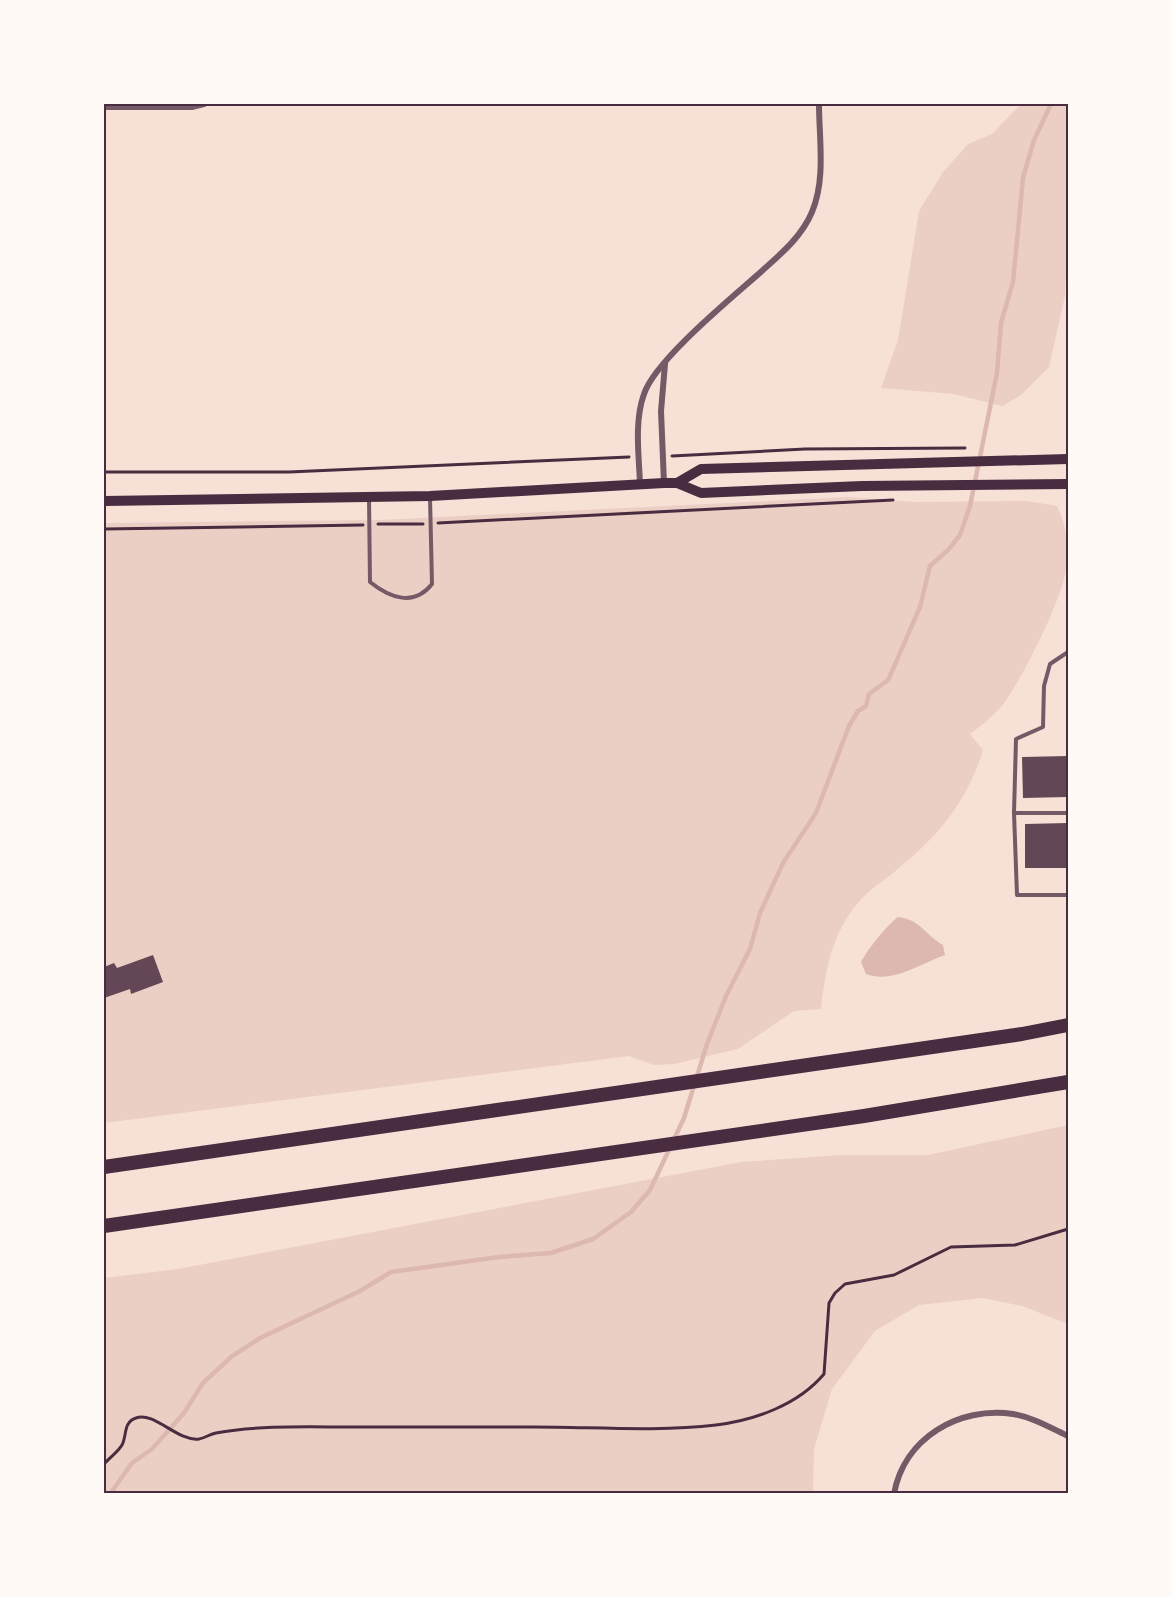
<svg xmlns="http://www.w3.org/2000/svg" width="1172" height="1597" font-family="Signika,sans-serif">
	<rect width="100%" height="100%" fill="#f7e1d7"/>
	<g fill="#ebcfc5">
		<path d="M1021 104H1068V231L1065 296 1049 367 1021 395 1002 406 954 394 881 388 898 340 919 211 943 172 968 144 992 134Z"/>
		<path d="M849 497 914 502 1027 501 1057 506C1067 526 1069 547 1066 569 1063 598 1020 684 1001 707 992 717 981 726 970 734L983 750C969 798 939 836 900 867 887 879 869 889 858 903 832 933 825 971 821 1009L794 1011 738 1049 674 1064 654 1065 629 1056 104 1123V523L380 520Z"/>
		<path d="M1068 1125V1324L1022 1306 983 1298 919 1305 875 1331 832 1389 814 1449 813 1493H104V1278L178 1269 741 1162 842 1155H928Z"/>
	</g>
	<path fill="#dcb8b0" d="M898 917C921 920 924 934 943 945L945 955C921 963 893 984 866 974L861 962C868 949 886 926 898 917Z"/>
	<g fill="none" stroke-linecap="round" stroke-linejoin="round">
		<path stroke="#dcb8b0" stroke-width="4.5" d="M110 1494 132 1463 152 1449 184 1413 203 1383 231 1357 260 1338 360 1291 391 1272 499 1257 551 1253 593 1239 631 1212 650 1190 684 1118 707 1044 726 996 750 949 760 913 783 863 816 813 849 726 858 711 866 706 869 694 888 680 893 669 920 607 930 566 949 549 960 535 970 506 997 373 1001 323 1013 282 1023 178 1034 140 1051 104"/>
	</g>
	<g fill="#644757">
		<path d="M1068 756V797L1023 798 1022 757Z"/>
		<path d="M1068 823V868H1025V824Z"/>
		<path d="M153 955 163 982 131 994 130 989 104 998V967L114 963 117 968Z"/>
	</g>
	<g fill="none" stroke-linecap="round" stroke-linejoin="round">
		<g stroke="#4a2c40" stroke-width="3">
			<path d="M672 456 805 449 965 448"/>
			<path d="M104 472H289L629 457"/>
			<path d="M438 523 893 500"/>
			<path d="M378 524H423"/>
			<path d="M104 529 363 525"/>
			<path d="M104 1464C109 1458 118 1452 122 1445 127 1436 123 1422 136 1418 154 1411 178 1442 199 1439 205 1438 210 1434 216 1433 260 1425 308 1427 352 1427 413 1427 473 1427 534 1427 594 1427 656 1432 716 1425 755 1420 798 1405 824 1374L829 1303 835 1293 845 1284 894 1275 951 1247 1015 1245 1068 1229"/>
		</g>
		<g stroke="#755966" stroke-width="4">
			<path d="M369 498 370 582C390 598 414 607 432 584L430 497"/>
			<path d="M1068 652 1050 664 1044 686 1043 727 1016 739 1014 813 1017 895H1068"/>
			<path d="M1014 813H1068"/>
		</g>
		<g stroke="#755966" stroke-width="6">
			<path d="M104 107H192L204 104"/>
			<path d="M664 483 661 411 665 364"/>
			<path d="M640 484C639 455 634 422 644 394 655 360 734 296 763 270 782 253 802 236 812 212 826 179 819 138 819 104"/>
			<path d="M894 1494C904 1438 959 1406 1013 1414 1032 1417 1051 1428 1068 1436"/>
		</g>
		<g stroke="#4a2c40" stroke-width="10">
			<path d="M677 483 701 469 1068 459"/>
			<path d="M104 501 430 496 664 483H677L701 493 862 486 1068 484"/>
		</g>
		<g stroke="#4a2c40" stroke-width="14">
			<path d="M104 1167 1022 1034 1068 1025"/>
			<path d="M104 1226 864 1116 1068 1082"/>
		</g>
	</g>
	<rect width="1172" height="1597" fill="none" stroke="#fffaf5" stroke-width="210"/>
	<rect x="105" y="105" width="962" height="1387" fill="none" stroke="#4a2c40" stroke-width="2"/>
</svg>
